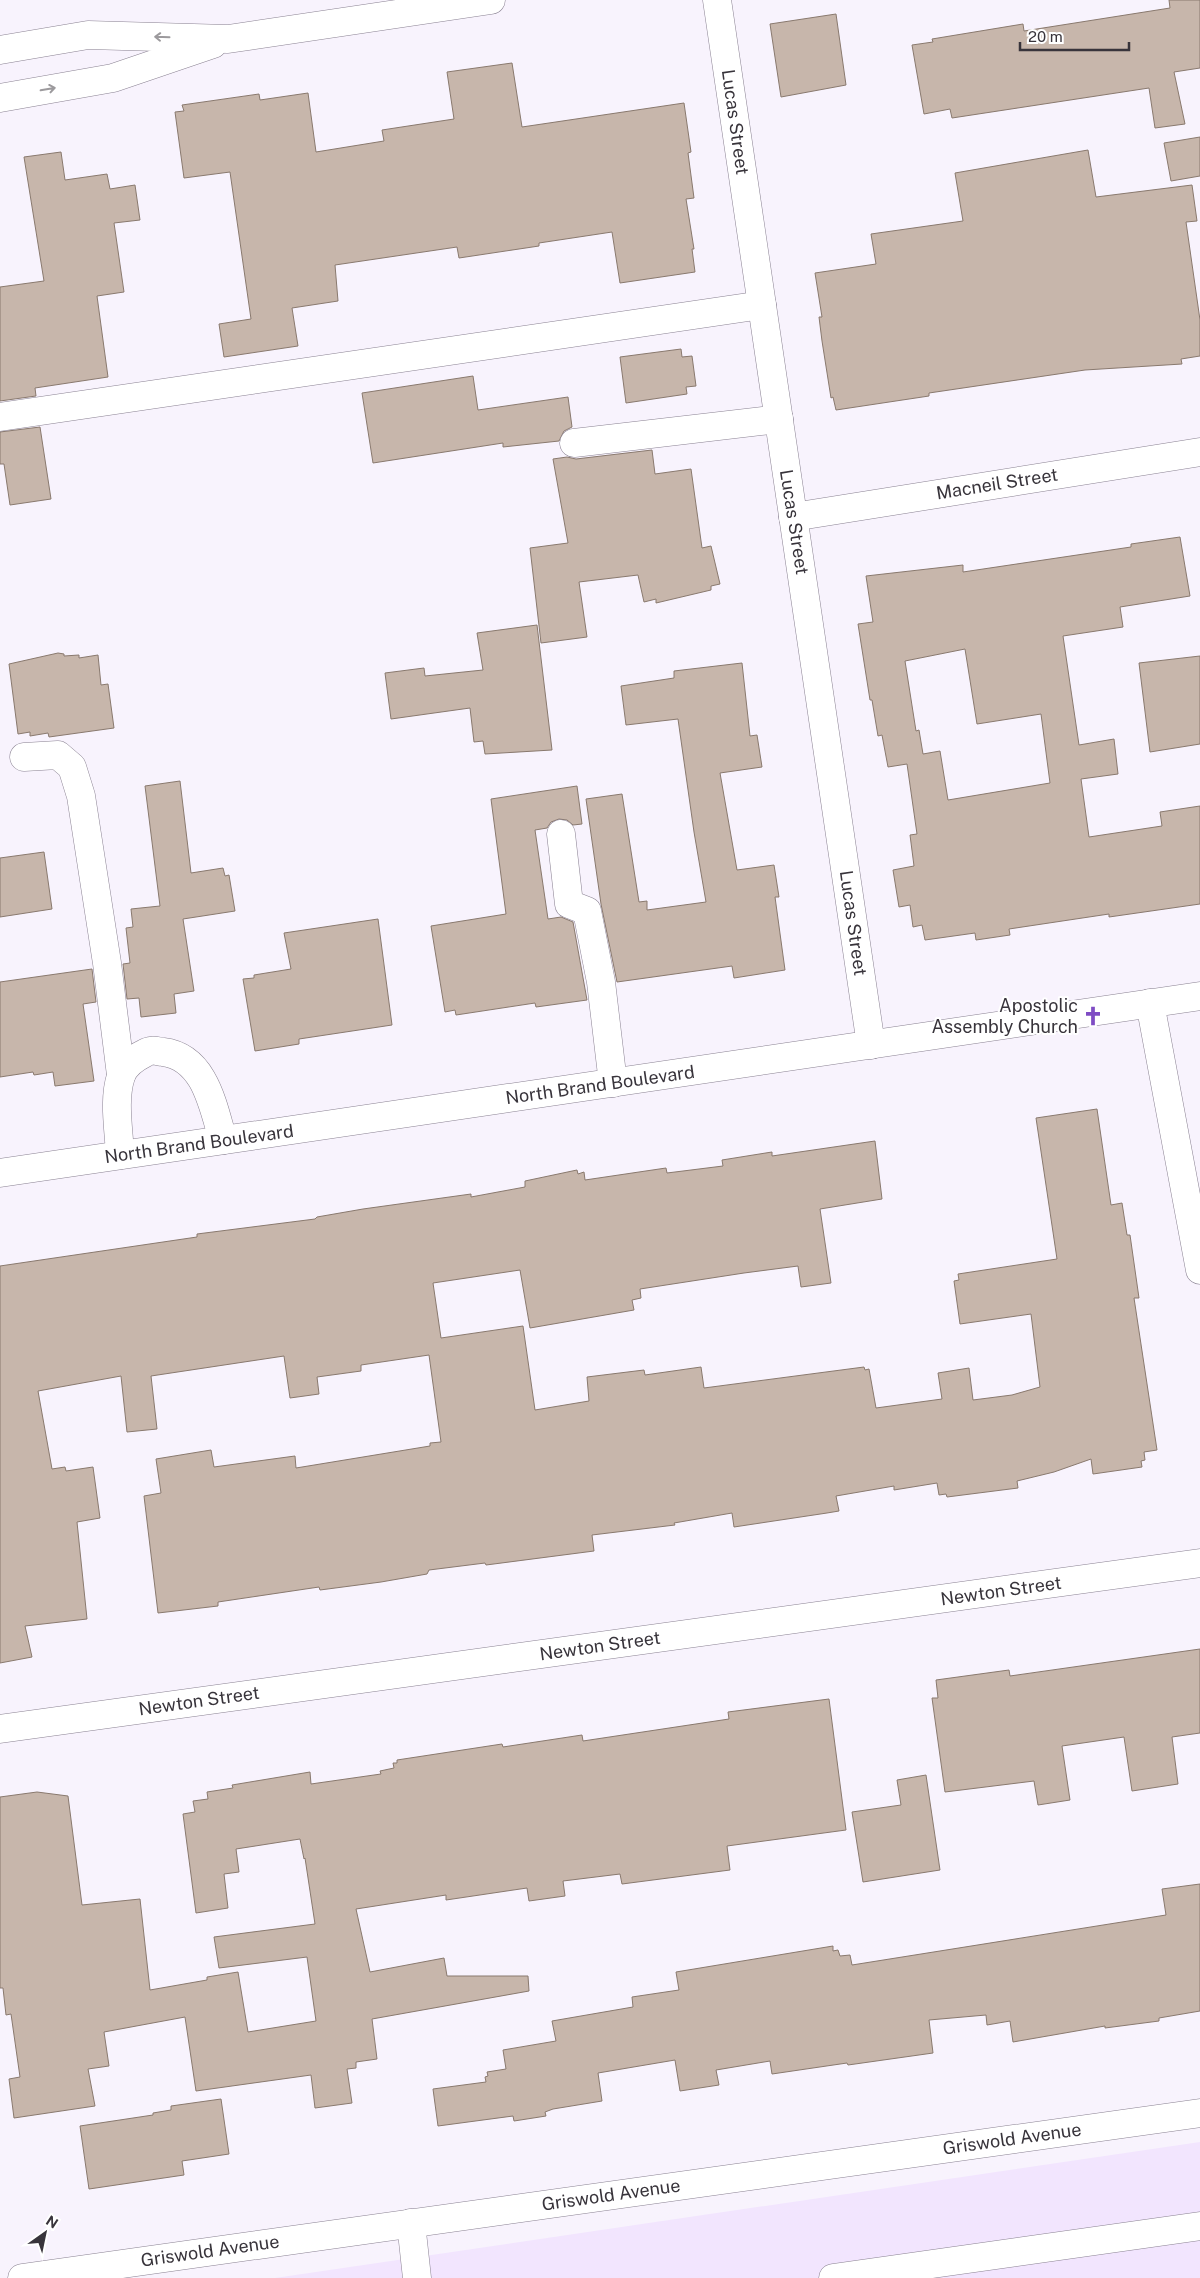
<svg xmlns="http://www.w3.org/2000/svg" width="1200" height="2278" font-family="'Public Sans',sans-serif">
	<rect width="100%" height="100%" fill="#f8f3fd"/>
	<path fill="#f2e5fe" d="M1200 2142V2278H275Z"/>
	<g fill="#c7b6ab" stroke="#89796e" fill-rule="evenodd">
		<path d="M1169 0H1200V68L1174 72 1185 124 1155 128 1149 88 952 118 950 109 924 114 912 45 933 42 932 39 1023 24 1024 31 1170 8Z"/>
		<path d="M836 14 846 85 781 97 770 24Z"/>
		<path d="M512 63 522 127 684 103 691 152 688 153 694 198 686 199 694 249H692L695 272 620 283 612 232 539 243V246L459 258 457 247 335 265 338 301 292 308 298 346 224 357 219 324 251 319 230 172 184 178 175 112 184 111 182 105 259 94 260 100 308 93 316 152 384 141 382 130 454 119 447 72Z"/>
		<path d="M1200 137V176L1171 181 1164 143Z"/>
		<path d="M1088 150 1096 197 1192 185 1197 221 1186 222 1200 320V356L1181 359 1182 364 1085 370 929 393V396L836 410 833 397 831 398 822 341 819 317H822L815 273 876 264 871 234 963 221 955 173Z"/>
		<path d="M61 152 65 180 107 174 110 189 135 185 140 220 114 223 124 292 97 296 108 377 35 388 36 396 0 401V287L44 281 24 157Z"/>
		<path d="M681 349 682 357 692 356 696 386 686 387 687 394 626 403 620 357Z"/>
		<path d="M473 376 478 410 568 397 572 427 564 431 559 441 503 447V443L373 463 362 393Z"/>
		<path d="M40 427 51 499 10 505 4 464H0V432Z"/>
		<path d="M652 450 655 474 691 469 702 548 711 546 720 584 711 586V590L656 603V599L644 602 638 575 579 582 587 637 541 643 530 548 568 543 553 459 567 457 576 459Z"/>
		<path d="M1180 537 1190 596 1120 607 1123 627 1063 636 1079 745 1114 739 1118 774 1081 779 1089 837 1162 826 1160 812 1200 806V904L1109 917V914L1009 929 1010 935 976 940 975 933 925 940 922 925 913 927 910 905 899 907 893 870 914 866 910 835 917 834 907 764 888 767 882 735 878 736 872 700H870L858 624 873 622 866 576 963 565V572L1131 547V544ZM965 649 977 724 1041 714 1050 783 948 800 940 751 923 754 919 730 916 731 905 661Z"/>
		<path d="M537 625 552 750 485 754 483 741 474 742 470 708 391 719 385 673 424 668 425 676 483 670 477 633Z"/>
		<path d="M58 653 64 654V656L79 655V658L98 655 101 685 108 684 114 728 49 737 48 733 30 736V732L18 734 9 664Z"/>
		<path d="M1200 656V744L1150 752 1139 663Z"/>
		<path d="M742 663 750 736 757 735 762 767 720 773 737 870 774 865 779 897H775L785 970 734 978 732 966 617 982 601 904 586 799 622 794 639 902 647 901V910L706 902 694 832 678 719 626 725 621 686 674 678V671Z"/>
		<path d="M180 781 191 873 223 868 225 876 229 875 235 911 183 919 194 991 174 994 176 1013 141 1017 139 998 127 999 123 964 130 963 126 928 133 927 131 909 160 906 145 786Z"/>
		<path d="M577 786 582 824 573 825 567 820 559 819 551 822 547 828 535 830 548 919 561 917 573 922 587 1000 536 1007 535 1003 456 1015 455 1010 445 1012 431 926 506 914 491 799Z"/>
		<path d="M44 852 52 909 0 917V858Z"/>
		<path d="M378 919 392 1025 299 1039V1044L255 1051 243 979 254 978V975L291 969 284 933Z"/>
		<path d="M92 969 96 1002 83 1004 94 1081 55 1086 53 1072 34 1075 33 1072 0 1077V982Z"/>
		<path d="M1097 1109 1111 1205 1122 1203 1127 1235H1130L1139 1298H1134L1157 1450 1144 1452 1145 1460 1141 1461 1142 1467 1093 1474 1091 1459 1054 1472 1017 1481 1018 1488 947 1497 946 1494 939 1495 937 1483 894 1490V1486L836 1496 839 1511 827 1513 734 1527 732 1513 674 1523 675 1525 592 1535 594 1551 486 1565 485 1563 429 1570 427 1574 381 1582 320 1590 319 1587 218 1602V1606L158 1613 144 1496 161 1493 156 1459 211 1450 214 1467 295 1456 296 1468 430 1446V1443L441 1442 429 1355 361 1365V1371L317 1377 319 1394 290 1398 284 1356 151 1376 157 1429 127 1432 121 1376 38 1391 52 1469 65 1467 66 1471 93 1467 100 1518 77 1522 87 1619 25 1626 32 1657 0 1663V1266L197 1237V1234L315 1219 317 1217 363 1209 471 1194V1197L525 1187V1181L577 1170 578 1174 584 1172 585 1180 666 1168 667 1173 723 1166 722 1160 772 1152V1156L875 1141 882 1199 820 1209 831 1283 801 1287 798 1266 744 1273 640 1289 641 1298 632 1300 634 1310 530 1328 520 1270 433 1283 441 1338 523 1326 535 1410 589 1401 587 1377 644 1370 645 1375 701 1367 704 1388 864 1367 865 1370 869 1369 876 1408 942 1399 938 1373 969 1368 973 1400 1012 1395 1040 1387 1031 1314 960 1324 954 1281 959 1280 958 1274 1057 1259 1036 1118Z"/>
		<path d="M1200 1649V1733L1172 1737 1178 1784 1132 1791 1124 1737 1062 1746 1070 1800 1038 1805 1034 1781 945 1792 932 1698H938L936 1680 1009 1670 1010 1676Z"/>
		<path d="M829 1699 846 1830 727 1846 730 1870 622 1884 620 1874 563 1881 565 1896 529 1901 527 1888 446 1900V1895L356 1909 370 1972 444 1958 447 1976H528L529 1991 372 2019 377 2059 356 2062V2068L347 2069 352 2103 315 2108 311 2075 196 2091 185 2017 104 2032 109 2066 88 2069 95 2106 14 2118 9 2079 20 2077 11 2014 6 2015 3 1988H0V1797L37 1792 68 1796 82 1905 140 1899 150 1990 207 1980V1977L238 1972 248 2032 316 2021 307 1957 219 1968 214 1937 315 1924 305 1858 304 1859 300 1839 236 1849 239 1872 224 1874 228 1908 196 1913 183 1814 195 1812 193 1801 208 1799 207 1792 233 1788 232 1785 310 1772 311 1784 381 1774 380 1771 394 1768 393 1763H397V1760L502 1744 503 1747 582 1735 583 1741 729 1719 728 1712Z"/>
		<path d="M926 1775 940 1870 863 1882 852 1812 901 1805 897 1780Z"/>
		<path d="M1200 1884V2011L1159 2018V2021L1105 2028V2026L1013 2042 1010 2021 987 2025 986 2015 929 2020 933 2053 848 2065 847 2063 772 2074 770 2061 716 2070 719 2085 680 2091 675 2060 598 2073 602 2101 553 2109 545 2112 546 2116 514 2121 513 2116 438 2126 433 2089 486 2082 485 2077 488 2076 487 2072 506 2069 503 2050 556 2041 552 2021 633 2007 632 1997 679 1990 676 1972 833 1946V1951L838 1950 840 1956 850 1955 852 1965 1166 1915 1162 1889Z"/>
		<path d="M221 2099 229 2154 182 2161 184 2175 89 2189 80 2126 153 2115V2113L171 2110V2106Z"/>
	</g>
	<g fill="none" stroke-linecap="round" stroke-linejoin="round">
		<defs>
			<g id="minor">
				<path d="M717 0 871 1045"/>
				<path d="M0 417 762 305"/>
				<path d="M574 443 779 419"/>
				<path d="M793 517 1200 452"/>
				<path d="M24 757 58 755 72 767 81 796 107 963 121 1075"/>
				<path d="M561 834 569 904 587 911 601 982 613 1083"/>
				<path d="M1150 1003 1200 1270"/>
				<path d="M120 1155C119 1130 113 1100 121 1076 125 1064 135 1058 145 1053 151 1049 156 1051 163 1052 205 1057 213 1106 223 1140"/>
				<path d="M0 1173 1200 996"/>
				<path d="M0 1729 1200 1563"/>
				<path d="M411 2223 417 2278"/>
				<path d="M22 2278 1200 2113"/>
				<path d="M833 2278 1200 2226"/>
			</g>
			<g id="major">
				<path d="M0 50 88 35 228 39 491 0"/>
				<path d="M0 98 113 78 213 44"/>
			</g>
		</defs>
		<use href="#minor" stroke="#8a8292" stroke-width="29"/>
		<use href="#major" stroke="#8a8292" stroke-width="29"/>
		<use href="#minor" stroke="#fff" stroke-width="28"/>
		<use href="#major" stroke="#fff" stroke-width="28"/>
	</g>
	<defs><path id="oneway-shaft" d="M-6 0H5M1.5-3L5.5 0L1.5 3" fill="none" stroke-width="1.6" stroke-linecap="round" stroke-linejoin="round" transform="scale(1.25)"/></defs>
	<g stroke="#9c9a9d">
		<use href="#oneway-shaft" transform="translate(162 37) rotate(-178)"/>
		<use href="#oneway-shaft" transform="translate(48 89) rotate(-10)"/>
	</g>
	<defs>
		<symbol id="church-bare" viewBox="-9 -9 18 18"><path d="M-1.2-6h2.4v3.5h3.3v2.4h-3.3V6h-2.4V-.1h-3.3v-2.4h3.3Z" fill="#7f4cc4" stroke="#fff" stroke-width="2.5" paint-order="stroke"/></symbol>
	</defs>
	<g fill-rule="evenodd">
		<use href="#church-bare" x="1079" y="1002" width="28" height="28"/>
	</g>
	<g text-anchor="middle" stroke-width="4" stroke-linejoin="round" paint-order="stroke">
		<g font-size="18" fill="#38343b" stroke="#fff">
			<text transform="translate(735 122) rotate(82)" y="6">Lucas Street</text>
			<text transform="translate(997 484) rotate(-9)" y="6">Macneil Street</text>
			<text transform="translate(794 522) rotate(81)" y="6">Lucas Street</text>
			<text transform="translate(853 923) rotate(82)" y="6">Lucas Street</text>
			<text transform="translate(600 1085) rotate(-8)" y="6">North Brand Boulevard</text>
			<text transform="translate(199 1144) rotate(-8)" y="6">North Brand Boulevard</text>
			<text transform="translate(1001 1591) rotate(-8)" y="6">Newton Street</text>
			<text transform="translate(600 1646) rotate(-8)" y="6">Newton Street</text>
			<text transform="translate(199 1701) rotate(-8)" y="6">Newton Street</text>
			<text transform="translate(1012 2139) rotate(-8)" y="6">Griswold Avenue</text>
			<text transform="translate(611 2195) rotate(-8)" y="6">Griswold Avenue</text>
			<text transform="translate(210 2251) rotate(-8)" y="6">Griswold Avenue</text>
		</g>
		<g font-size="18" fill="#38343b" stroke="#fff" text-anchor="end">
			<text x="1078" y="1012">Apostolic<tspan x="1078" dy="21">Assembly Church</tspan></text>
		</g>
	</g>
	<g transform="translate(45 2233) rotate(33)" stroke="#ffffff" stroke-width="4" paint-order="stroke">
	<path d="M0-4L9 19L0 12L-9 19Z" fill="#38343b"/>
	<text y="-8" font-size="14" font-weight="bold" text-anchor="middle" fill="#38343b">N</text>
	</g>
	<path d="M1020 42v8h109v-8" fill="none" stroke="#38343b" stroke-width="2.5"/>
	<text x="1028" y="42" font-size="15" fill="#38343b" stroke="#ffffff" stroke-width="4" paint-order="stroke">20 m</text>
</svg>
